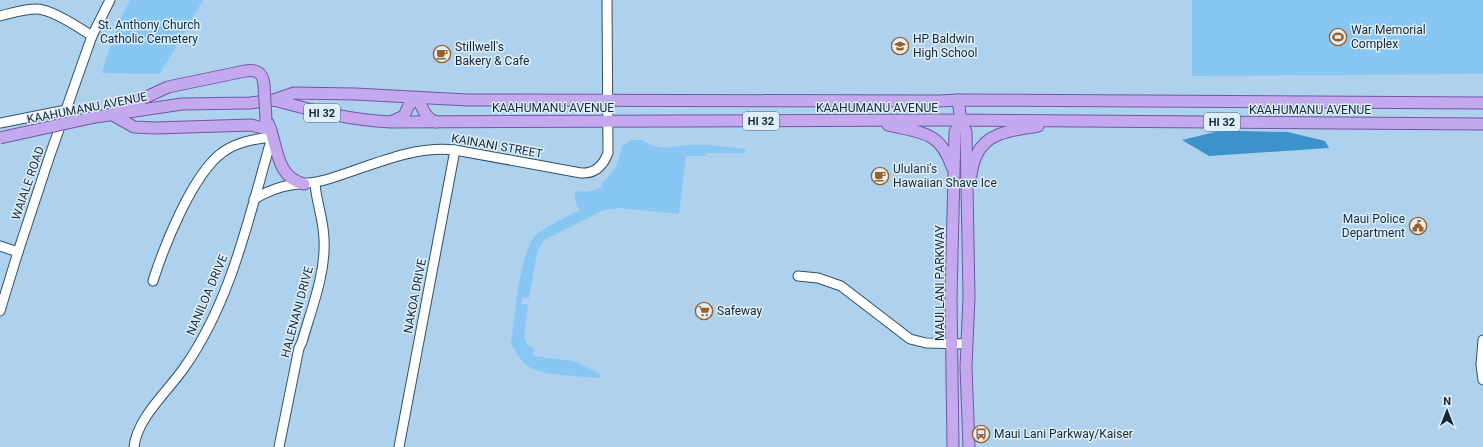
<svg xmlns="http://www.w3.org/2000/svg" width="1483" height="447" font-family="Roboto,sans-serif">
	<rect width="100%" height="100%" fill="#aed2ed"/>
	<g fill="#88c6f3">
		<path d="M130 0H203L160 74 102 73 117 25Z"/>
		<path d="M1192 0H1483V74L1192 76Z"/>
		<path d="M632 140H641L653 146 665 148 686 145H707L745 149V153H706L705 156H686L679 214 620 208 604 210 544 240 537 252 529 298H522V304H528L524 338 527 345 534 348 533 356 573 361 601 374 600 378C584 376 541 376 529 367 521 361 516 352 511 344 515 318 519 255 535 236 544 227 568 216 580 210 575 205 575 199 575 191 585 193 593 191 602 187V183C616 171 618 163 622 146Z"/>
	</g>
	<path fill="#3c93cb" d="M1236 131 1288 132 1325 141 1329 148 1209 156 1182 140 1215 132Z"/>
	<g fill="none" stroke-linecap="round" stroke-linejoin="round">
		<defs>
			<g id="minor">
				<path d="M0 16C12 13 24 9 37 9 51 9 80 28 92 36"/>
				<path d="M0 123 66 110"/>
				<path d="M254 199C266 192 278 187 291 185 303 183 314 183 325 180 367 168 410 145 455 150L581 173C595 174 603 166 608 153L607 0"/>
				<path d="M0 246 18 252"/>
				<path d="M798 276 818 278 841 286 910 339 926 343 967 344"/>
				<path d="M0 311 18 252 50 155 92 36 110 0"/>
				<path d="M1483 340 1481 365 1483 380"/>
				<path d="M134 447C137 418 168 391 184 368 232 300 249 216 272 137 254 139 237 142 223 152 193 173 164 246 153 281"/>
				<path d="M279 447 299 348 302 342C311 310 326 273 324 240 324 220 316 202 315 183"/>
				<path d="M399 447 455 150"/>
			</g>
			<g id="major">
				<path d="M417 98C423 107 424 118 436 122"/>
				<path d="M274 100C314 111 350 120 391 122L938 120 1483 124"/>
				<path d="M958 100 961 121 966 132 969 297 966 367 969 447"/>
				<path d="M118 110 168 87 245 71C257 69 263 73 264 85"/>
				<path d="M111 114 134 127 155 128 251 125 271 130"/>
				<path d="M95 117 182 104 250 103 274 100 294 93 355 94 467 100 939 101 958 100 1483 103"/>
				<path d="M393 121 404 116 409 105 417 98"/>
				<path d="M268 123C278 145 275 177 304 184"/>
				<path d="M888 125C922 133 940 131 952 167"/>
				<path d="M971 175C972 168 974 160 977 154 988 131 1016 130 1038 126"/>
				<path d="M953 447 951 297 955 132 961 121"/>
			</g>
		</defs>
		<use href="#minor" stroke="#305067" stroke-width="11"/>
		<use href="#major" stroke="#7057a5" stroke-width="13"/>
		<use href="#minor" stroke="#fff" stroke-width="9"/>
		<use href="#major" stroke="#c5a9ee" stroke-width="11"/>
		<defs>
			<g id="major-bridge">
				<path d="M264 85 266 120"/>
				<path d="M0 138 95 117"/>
			</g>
		</defs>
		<use href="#major-bridge" stroke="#7057a5" stroke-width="13" stroke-linecap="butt"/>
		<use href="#major-bridge" stroke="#c5a9ee" stroke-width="11"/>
	</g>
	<defs>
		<symbol id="stadium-ring" viewBox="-11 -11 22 22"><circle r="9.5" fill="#def0fe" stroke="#9d5f24" stroke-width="1.5"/><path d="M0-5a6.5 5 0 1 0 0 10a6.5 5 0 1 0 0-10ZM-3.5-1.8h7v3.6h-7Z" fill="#9d5f24"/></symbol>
		<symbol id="school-ring" viewBox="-11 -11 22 22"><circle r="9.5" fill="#def0fe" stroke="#9d5f24" stroke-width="1.5"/><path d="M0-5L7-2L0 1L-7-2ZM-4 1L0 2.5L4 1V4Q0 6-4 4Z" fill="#9d5f24"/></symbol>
		<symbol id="cafe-ring" viewBox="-11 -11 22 22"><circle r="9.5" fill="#def0fe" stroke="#9d5f24" stroke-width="1.5"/><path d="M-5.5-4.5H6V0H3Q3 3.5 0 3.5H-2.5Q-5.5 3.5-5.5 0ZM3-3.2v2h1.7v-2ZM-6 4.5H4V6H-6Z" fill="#9d5f24"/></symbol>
		<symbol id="civic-ring" viewBox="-11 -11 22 22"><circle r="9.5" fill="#def0fe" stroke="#9d5f24" stroke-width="1.5"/><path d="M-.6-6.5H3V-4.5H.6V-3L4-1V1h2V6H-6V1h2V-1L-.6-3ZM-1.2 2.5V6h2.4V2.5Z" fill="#9d5f24"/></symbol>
		<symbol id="supermarket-ring" viewBox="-11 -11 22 22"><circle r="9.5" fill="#def0fe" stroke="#9d5f24" stroke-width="1.5"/><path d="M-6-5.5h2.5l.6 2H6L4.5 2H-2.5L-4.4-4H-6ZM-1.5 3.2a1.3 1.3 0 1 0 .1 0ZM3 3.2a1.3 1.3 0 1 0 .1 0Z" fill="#9d5f24"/></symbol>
		<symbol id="bus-ring" viewBox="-11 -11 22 22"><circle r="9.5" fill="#def0fe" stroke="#9d5f24" stroke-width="1.5"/><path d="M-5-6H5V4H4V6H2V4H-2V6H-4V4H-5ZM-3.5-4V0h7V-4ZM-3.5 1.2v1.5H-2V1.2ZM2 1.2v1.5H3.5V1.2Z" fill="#9d5f24"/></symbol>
	</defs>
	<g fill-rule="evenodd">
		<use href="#stadium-ring" x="1328" y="27" width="20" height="20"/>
		<use href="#school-ring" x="890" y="36" width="20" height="20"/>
		<use href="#cafe-ring" x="432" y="44" width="20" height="20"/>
		<use href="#cafe-ring" x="870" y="166" width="20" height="20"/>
		<use href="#civic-ring" x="1408" y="216" width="20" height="20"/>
		<use href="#supermarket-ring" x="694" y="301" width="20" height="20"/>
		<use href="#bus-ring" x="971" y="424" width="20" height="20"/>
	</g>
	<g text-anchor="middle" stroke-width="3" stroke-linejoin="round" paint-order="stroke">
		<g fill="#def0fe" stroke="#55646f" stroke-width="1">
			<rect x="304" y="104" width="36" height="18" rx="3"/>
			<rect x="743" y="112" width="36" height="18" rx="3"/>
			<rect x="1204" y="113" width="36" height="18" rx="3"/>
		</g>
		<g font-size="11" font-weight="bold" fill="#1a2832">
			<text x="322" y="117">HI 32</text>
			<text x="761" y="125">HI 32</text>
			<text x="1222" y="126">HI 32</text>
		</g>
		<g font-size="12" fill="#062c43" stroke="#def0fe">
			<text x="149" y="29">St. Anthony Church<tspan x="149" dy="14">Catholic Cemetery</tspan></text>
		</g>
		<g font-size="12" fill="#1a2832" stroke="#def0fe" text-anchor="start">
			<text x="1351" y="34">War Memorial<tspan x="1351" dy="14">Complex</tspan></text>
			<text x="913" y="43">HP Baldwin<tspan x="913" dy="14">High School</tspan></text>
			<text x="455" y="51">Stillwell's<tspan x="455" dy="14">Bakery &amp; Cafe</tspan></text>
			<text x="893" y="173">Ululani's<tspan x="893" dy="14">Hawaiian Shave Ice</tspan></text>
			<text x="1405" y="223" text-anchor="end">Maui Police<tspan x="1405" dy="14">Department</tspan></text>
			<text x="717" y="315">Safeway</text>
			<text x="994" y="438">Maui Lani Parkway/Kaiser</text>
		</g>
		<g font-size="12" fill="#1a2832" stroke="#def0fe">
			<text transform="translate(87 108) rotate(-11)" y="4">KAAHUMANU AVENUE</text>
			<text x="553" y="112">KAAHUMANU AVENUE</text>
			<text x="877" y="112">KAAHUMANU AVENUE</text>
			<text x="1310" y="114">KAAHUMANU AVENUE</text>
			<text transform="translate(497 146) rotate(10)" y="4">KAINANI STREET</text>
			<text transform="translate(28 183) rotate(-71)" y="4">WAIALE ROAD</text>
			<text transform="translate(940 283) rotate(-90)" y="4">MAUI LANI PARKWAY</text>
			<text transform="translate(207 295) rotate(-67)" y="4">NANILOA DRIVE</text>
			<text transform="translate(415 296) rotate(-79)" y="4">NAKOA DRIVE</text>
			<text transform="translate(297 312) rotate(-75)" y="4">HALENANI DRIVE</text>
		</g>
	</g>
	<g transform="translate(1447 411)" stroke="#def0fe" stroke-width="3" paint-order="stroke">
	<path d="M0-3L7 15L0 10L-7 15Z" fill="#1a2832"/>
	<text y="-6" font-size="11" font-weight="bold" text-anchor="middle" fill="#1a2832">N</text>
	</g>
</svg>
